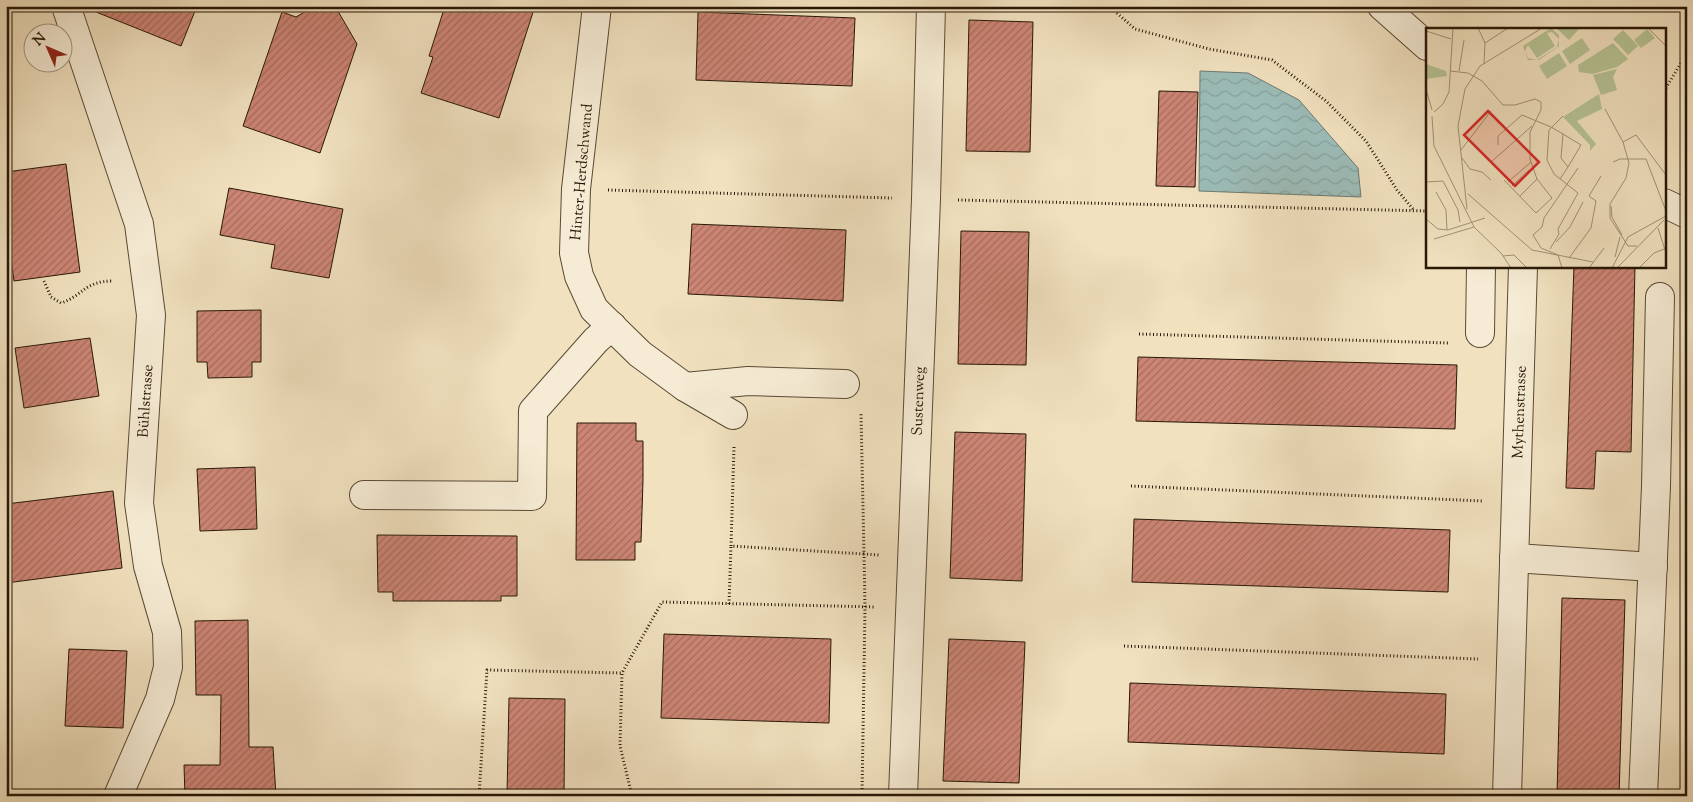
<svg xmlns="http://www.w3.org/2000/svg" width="1693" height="802" font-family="'Sorts Mill Goudy',serif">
	<defs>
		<pattern id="water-waves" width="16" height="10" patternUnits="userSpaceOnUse" patternTransform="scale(1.25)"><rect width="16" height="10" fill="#9cbcb8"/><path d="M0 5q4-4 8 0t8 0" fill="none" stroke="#86a19d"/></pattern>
		<pattern id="building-hatch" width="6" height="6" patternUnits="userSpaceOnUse" patternTransform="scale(1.25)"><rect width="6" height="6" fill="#cd8575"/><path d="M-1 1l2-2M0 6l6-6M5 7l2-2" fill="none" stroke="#a66c5e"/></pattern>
	</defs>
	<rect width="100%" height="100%" fill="#f1e1bf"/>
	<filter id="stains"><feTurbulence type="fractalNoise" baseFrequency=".004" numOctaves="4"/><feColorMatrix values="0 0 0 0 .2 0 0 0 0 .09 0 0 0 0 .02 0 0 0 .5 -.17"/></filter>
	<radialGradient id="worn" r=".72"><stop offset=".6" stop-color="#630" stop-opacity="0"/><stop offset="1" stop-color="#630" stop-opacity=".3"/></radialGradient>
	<path fill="url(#water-waves)" stroke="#6e7a71" d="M1200 71 1248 73 1299 100 1358 168 1361 197 1199 191Z"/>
	<g fill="url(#building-hatch)" stroke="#281806">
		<path d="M87 6H197L181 46 86 8Z"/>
		<path d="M315 6H335L357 44 320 153 243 126 282 12 296 17Z"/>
		<path d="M445 6H535L499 118 421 93 433 57 429 56Z"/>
		<path d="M698 12 855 18 852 86 696 80Z"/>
		<path d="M969 20 1033 22 1030 152 966 151Z"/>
		<path d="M1159 91 1198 92 1195 187 1156 186Z"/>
		<path d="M66 164 80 272 14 281 6 224V172Z"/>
		<path d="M229 188 343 209 329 278 271 268 275 245 220 235Z"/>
		<path d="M692 224 846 230 843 301 688 294Z"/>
		<path d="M961 231 1029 232 1026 365 958 364Z"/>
		<path d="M1574 266H1635L1631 452 1596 451 1594 489 1566 488Z"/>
		<path d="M261 310V362H252V377L208 378 207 362H197V311Z"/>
		<path d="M90 338 99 396 24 408 15 348Z"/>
		<path d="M1138 357 1457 365 1455 429 1136 421Z"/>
		<path d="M577 423H636V441H643V480L641 542H635V560H576Z"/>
		<path d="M955 432 1026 434 1022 581 950 578Z"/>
		<path d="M255 467 257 529 200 531 197 469Z"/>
		<path d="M113 491 122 568 6 583V504Z"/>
		<path d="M1134 519 1450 530 1448 592 1132 582Z"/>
		<path d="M377 535 517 536V596H501V601H393V592H378Z"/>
		<path d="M1562 598 1625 600 1619 796H1557Z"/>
		<path d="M248 620 249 747H273L276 796H185L184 765H220L221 695H196L195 621Z"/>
		<path d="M664 634 831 639 829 723 661 718Z"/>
		<path d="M949 639 1025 642 1019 783 943 781Z"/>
		<path d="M69 649 127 651 123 728 65 726Z"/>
		<path d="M1130 683 1446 694 1444 754 1128 742Z"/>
		<path d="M509 698 565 699 564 796H507Z"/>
	</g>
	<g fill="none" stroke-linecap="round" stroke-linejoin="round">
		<defs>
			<g id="minor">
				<path d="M66 6 139 224 151 315 139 503 148 566 167 632 168 667 160 699 118 796"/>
				<path d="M597 6 576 189 574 253 579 276 594 309 640 354 685 387 733 415"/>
				<path d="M1382 6 1427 46"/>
				<path d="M1664 203 1687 214"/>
				<path d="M1480 333 1481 266"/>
				<path d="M685 387 748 381 845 384"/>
				<path d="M364 495 532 496 533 411 596 340 612 326"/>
				<path d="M1514 558 1653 567"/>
				<path d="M903 796 926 199 931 6"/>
				<path d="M1507 796 1523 266"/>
				<path d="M1643 796 1656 486 1660 297"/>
			</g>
		</defs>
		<use href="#minor" stroke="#5a4a34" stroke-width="30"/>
		<g stroke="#281806" stroke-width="3" stroke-dasharray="1 2.5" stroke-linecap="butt">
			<path d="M1109 6 1135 29 1209 49 1272 60 1326 101 1366 141 1397 190 1413 209"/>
			<path d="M1664 91 1687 53"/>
			<path d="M608 190 892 198"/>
			<path d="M958 200 1427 211"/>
			<path d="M44 281 51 297 61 303C83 296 84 281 113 281"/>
			<path d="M1139 334 1448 343"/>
			<path d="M734 447 731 546 864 554 861 414"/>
			<path d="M1131 486 1483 501"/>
			<path d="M729 604 731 546"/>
			<path d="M1124 646 1478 659"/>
			<path d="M479 796 487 670 622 673"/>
			<path d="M632 796 620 746 622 673 662 602 876 607"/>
			<path d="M862 796 865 607 864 554 879 555"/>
		</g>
		<use href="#minor" stroke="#f6ecd5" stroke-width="28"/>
	</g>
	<g text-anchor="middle" stroke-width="4" stroke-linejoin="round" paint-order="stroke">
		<g font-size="15" fill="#281806" stroke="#f6ecd5">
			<text transform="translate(581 172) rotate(-85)" y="5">Hinter-Herdschwand</text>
			<text transform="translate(145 401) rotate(-86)" y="5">Bühlstrasse</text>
			<text transform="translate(918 401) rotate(-88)" y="5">Sustenweg</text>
			<text transform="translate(1519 412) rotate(-88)" y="5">Mythenstrasse</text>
		</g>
	</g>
	<g transform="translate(1426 28)">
		<rect width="240" height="240" fill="#f1e1bf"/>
		<path d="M125 0 133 7V18L113 32H102L97 18ZM126 4 133 11 131 19 111 32 102 30 99 23 102 17 111 30 129 18 121 5ZM130 0H151L152 2 143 12ZM197 2 212 18 202 27 187 11ZM156 10 164 22 144 36 136 23ZM133 25 141 38 121 51 113 38ZM191 41 187 49 191 62 175 67 167 47Z" fill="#b6c395" fill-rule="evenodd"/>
		<path d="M187 15 202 31 191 39 167 46 153 44 152 37ZM173 66 176 81 151 93 170 116 164 123V117L137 89Z" fill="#b6c395"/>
		<path d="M221 1 229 10 215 20 208 12ZM0 36 20 43 21 48 0 51Z" fill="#b6c395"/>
		<path fill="none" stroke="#a19175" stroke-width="1" d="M52 0 59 15 58 36M222 0 240 18M0 3 25 11M59 15 82 0M24 43 42 45 56 53 77 77H89L109 71 115 74V82L104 104V131L111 151 126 170 110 185 78 152M33 43 38 12M0 61 6 82M179 81 197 114 203 135 200 150 184 176V190L202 218H211M8 84 17 76 23 64 27 0M6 88 8 118 48 199 75 225 85 240M137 106 155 117 142 139M197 114 210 107 240 147M72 117V108L96 87 125 99 137 106 135 130 142 139 134 151M35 122 65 83M36 130 44 141 56 144 65 152M65 134 106 98M187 134 194 131H220L240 183M0 154 17 153 32 182 34 194M82 154 105 134M86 158 103 142M10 164 20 182 21 202M42 166 106 222 167 234M94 168 111 151M185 178 186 189 196 207M41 181 32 98 39 61 54 38 116 0M0 191 12 201 22 202 59 190M232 200 240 225M8 211 48 199M130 214 144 199 157 174M124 221 133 206 132 201 152 165 128 146 121 132 123 102 137 88M77 228 88 227 101 240M189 229 194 209M143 230 165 200 170 173 163 168 175 148M136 240 132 227 115 220 107 207 116 199 118 190 152 140M163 240 178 220M186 240 202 209 240 188M191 240 238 192M213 240 228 225 238 221"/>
		<path fill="#d62828" fill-opacity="0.15" stroke="#d62828" stroke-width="2.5" d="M62 83 113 134 89 158 38 107Z"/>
		<rect width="240" height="240" fill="none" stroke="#281806" stroke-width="2.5"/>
	</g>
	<rect width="1693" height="802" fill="none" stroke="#f1e1bf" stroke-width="25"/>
	<rect x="8" y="8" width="1678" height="787" fill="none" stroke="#281806" stroke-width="2.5"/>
	<rect x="12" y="12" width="1668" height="777" fill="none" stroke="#281806"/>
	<g transform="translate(48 48) rotate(315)"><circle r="24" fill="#f6ecd5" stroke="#a49782"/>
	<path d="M0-4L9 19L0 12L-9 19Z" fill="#8f2418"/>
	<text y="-8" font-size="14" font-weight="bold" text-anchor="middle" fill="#281806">N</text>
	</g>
	<rect width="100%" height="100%" filter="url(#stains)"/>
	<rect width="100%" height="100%" fill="url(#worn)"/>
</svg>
